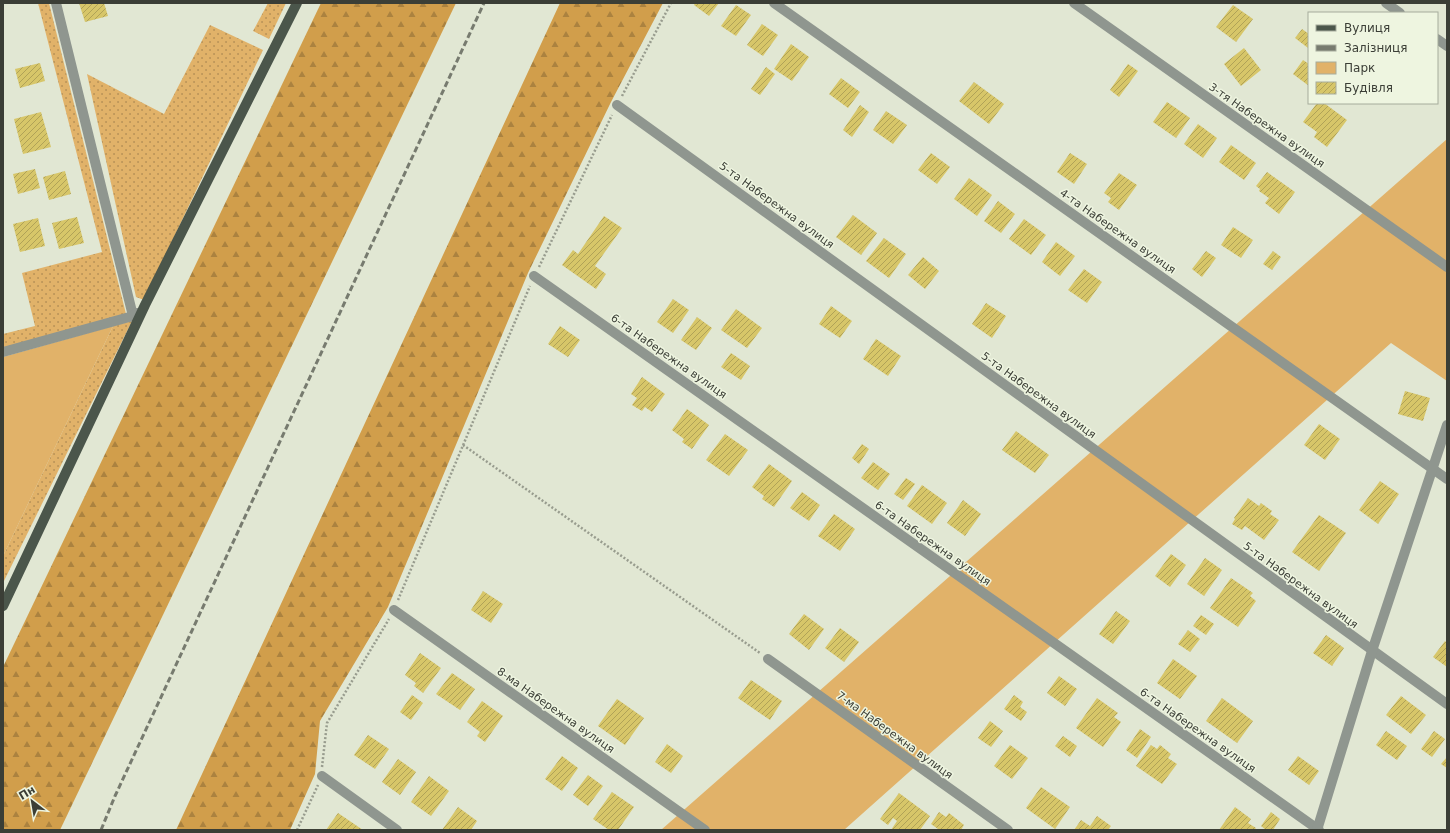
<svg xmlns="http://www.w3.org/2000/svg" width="1450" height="833" font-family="'DejaVu Sans',sans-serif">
	<defs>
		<pattern id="grass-dots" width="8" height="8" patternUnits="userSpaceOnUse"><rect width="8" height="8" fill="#e1b269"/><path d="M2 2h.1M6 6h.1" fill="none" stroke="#b89257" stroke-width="1.8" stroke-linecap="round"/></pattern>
		<pattern id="forest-firs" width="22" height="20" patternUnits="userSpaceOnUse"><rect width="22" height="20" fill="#d19e4b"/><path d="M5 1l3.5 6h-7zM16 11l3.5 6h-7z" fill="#ab823f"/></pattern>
		<pattern id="building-hatch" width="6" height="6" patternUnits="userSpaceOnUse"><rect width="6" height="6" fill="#d7c669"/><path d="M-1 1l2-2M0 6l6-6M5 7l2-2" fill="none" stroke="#b0a257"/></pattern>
	</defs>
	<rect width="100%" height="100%" fill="#e1e7d3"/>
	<g fill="url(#grass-dots)">
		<path d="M38 3H49L126 314 3 348V334L35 326 22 273 102 252Z"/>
		<path d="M268 3H286L269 39 253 31Z"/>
		<path d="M210 25 263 50 144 300 136 297 87 74 164 114Z"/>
		<path d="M132 321 3 583V556L113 326Z"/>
	</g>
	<g fill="url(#forest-firs)">
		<path d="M321 3H456L60 830H3V667Z"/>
		<path d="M560 3H663L611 102 528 273 388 607 320 721 315 774 290 830H176Z"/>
	</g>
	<g fill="#e1b269">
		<path d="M1447 139V381L1391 343 844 830H661Z"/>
		<path d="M113 326 3 556V357Z"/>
	</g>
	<g fill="url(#building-hatch)">
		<path d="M79 3H104L108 16 85 22Z"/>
		<path d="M695 3H719L709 16 694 5Z"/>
		<path d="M736 5 751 15 736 36 721 26Z"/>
		<path d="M1233 5 1253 19 1236 42 1216 27Z"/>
		<path d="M762 24 778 35 763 56 747 45Z"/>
		<path d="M1302 29 1309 34 1308 48 1295 38Z"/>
		<path d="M791 44 809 57 792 81 774 69Z"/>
		<path d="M1244 48 1261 70 1241 86 1224 64Z"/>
		<path d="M1303 60 1309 64V86L1293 74Z"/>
		<path d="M40 63 45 81 20 88 15 69Z"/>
		<path d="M1128 64 1138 71 1119 97 1110 90Z"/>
		<path d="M766 67 775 74 760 95 751 89Z"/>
		<path d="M841 78 860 92 848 108 829 94Z"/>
		<path d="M974 82 1004 104 989 124 959 101Z"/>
		<path d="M1167 102 1190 118 1176 138 1153 122Z"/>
		<path d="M1317 103H1324L1347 120 1327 147 1314 137 1317 132 1303 122Z"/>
		<path d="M860 105 869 112 852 137 843 130Z"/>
		<path d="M886 111 907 125 893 144 873 130Z"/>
		<path d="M41 112 51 147 23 154 14 119Z"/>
		<path d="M1198 124 1217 138 1203 158 1184 144Z"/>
		<path d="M1231 145 1256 163 1244 180 1219 162Z"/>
		<path d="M931 153 950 167 937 184 918 170Z"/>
		<path d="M1070 153 1087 164 1074 184 1057 172Z"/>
		<path d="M35 169 40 188 18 194 13 174Z"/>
		<path d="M65 171 71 194 49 200 43 177Z"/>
		<path d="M1267 172 1295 192 1279 214 1265 203 1269 198 1259 191 1260 189 1256 186Z"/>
		<path d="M1119 173 1137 185 1119 210 1108 202 1111 198 1104 193Z"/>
		<path d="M969 178 992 195 977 216 954 199Z"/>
		<path d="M998 201 1015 214 1001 233 984 221Z"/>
		<path d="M853 215 877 233 861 255 836 237Z"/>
		<path d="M604 216 622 228 595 266 606 274 596 289 562 265 573 250 578 254Z"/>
		<path d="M77 217 84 243 59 249 52 223Z"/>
		<path d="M38 218 45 246 20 252 13 224Z"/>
		<path d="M1024 219 1046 235 1031 255 1009 239Z"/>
		<path d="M1233 227 1253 240 1241 258 1221 245Z"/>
		<path d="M884 238 906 254 889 278 866 261Z"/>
		<path d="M1056 242 1075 256 1060 276 1042 262Z"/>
		<path d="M1206 251 1216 258 1202 277 1192 269Z"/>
		<path d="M1273 251 1281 257 1272 270 1263 264Z"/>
		<path d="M923 257 939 271 925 289 908 275Z"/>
		<path d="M1084 269 1102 282 1087 303 1068 290Z"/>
		<path d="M673 299 689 310 673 333 657 322Z"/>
		<path d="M986 303 1006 316 992 338 972 324Z"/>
		<path d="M831 306 852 321 840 338 819 324Z"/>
		<path d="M736 309 762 328 747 348 721 330Z"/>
		<path d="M697 317 712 328 696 350 681 340Z"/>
		<path d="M560 326 580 340 568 357 548 344Z"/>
		<path d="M876 339 901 356 888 376 863 359Z"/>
		<path d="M731 353 750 366 741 380 721 367Z"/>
		<path d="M642 377 665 394 652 412 645 407 642 411 632 405 637 398 631 394Z"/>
		<path d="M1405 391 1430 398 1423 421 1398 414Z"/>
		<path d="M687 409 709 425 692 449 682 442 684 439 672 430Z"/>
		<path d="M1319 424 1340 439 1325 460 1304 445Z"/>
		<path d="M1016 431 1049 455 1035 473 1002 450Z"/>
		<path d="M725 434 748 450 729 476 706 460Z"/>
		<path d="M862 444 869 449 859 464 852 458Z"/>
		<path d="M873 462 890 474 878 490 861 478Z"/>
		<path d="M769 464 792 481 774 507 762 499 764 496 752 487Z"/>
		<path d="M906 478 915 484 903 500 894 494Z"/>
		<path d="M1380 481 1399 494 1378 524 1359 510Z"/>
		<path d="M922 485 947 503 932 524 907 506Z"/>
		<path d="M802 492 820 505 809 521 790 508Z"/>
		<path d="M1248 498 1259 506 1261 503 1272 511 1270 514 1279 520 1264 540 1245 526 1242 530 1232 524 1235 519 1234 518Z"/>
		<path d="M963 500 981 514 965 536 947 523Z"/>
		<path d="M834 514 855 529 840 551 818 536Z"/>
		<path d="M1319 515 1346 533 1319 571 1292 552Z"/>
		<path d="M1171 554 1186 565 1170 587 1155 576Z"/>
		<path d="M1205 558 1222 570 1204 596 1187 584Z"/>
		<path d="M1231 578 1253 593 1250 596 1256 601 1238 627 1210 608Z"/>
		<path d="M483 591 503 604 491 623 471 610Z"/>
		<path d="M1116 611 1130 621 1113 644 1099 634Z"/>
		<path d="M804 614 824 629 809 650 789 634Z"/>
		<path d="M1201 615 1214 624 1206 635 1193 626Z"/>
		<path d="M840 628 859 642 844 662 825 648Z"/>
		<path d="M1188 630 1200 639 1190 652 1178 644Z"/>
		<path d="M1326 635 1344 648 1332 666 1313 653Z"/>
		<path d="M1445 641 1447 643V667L1433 657Z"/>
		<path d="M420 653 441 668 423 693 414 686 416 683 405 675Z"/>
		<path d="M1173 659 1197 676 1180 699 1157 683Z"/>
		<path d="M452 673 475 689 460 710 436 694Z"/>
		<path d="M1059 676 1077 689 1065 706 1047 693Z"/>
		<path d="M751 680 782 701 770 720 738 698Z"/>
		<path d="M412 695 423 703 411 720 400 712Z"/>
		<path d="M1014 695 1023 702 1020 707 1027 712 1021 721 1004 709Z"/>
		<path d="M1401 696 1426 715 1411 734 1386 715Z"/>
		<path d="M1097 698 1118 713 1114 717 1121 722 1103 747 1076 728Z"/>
		<path d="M1222 698 1253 721 1237 743 1206 721Z"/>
		<path d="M617 699 644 718 625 745 598 726Z"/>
		<path d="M482 701 503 716 485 742 477 736 480 732 467 722Z"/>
		<path d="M990 721 1003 731 991 747 978 738Z"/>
		<path d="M1140 729 1151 737 1137 758 1126 750Z"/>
		<path d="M1386 731 1407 746 1397 760 1376 745Z"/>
		<path d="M1434 731 1445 739 1432 757 1421 749Z"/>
		<path d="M368 735 389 749 375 769 354 755Z"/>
		<path d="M1063 736 1077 746 1070 757 1055 746Z"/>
		<path d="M667 744 683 756 671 773 655 762Z"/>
		<path d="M1010 745 1028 758 1012 779 994 766Z"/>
		<path d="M1151 745 1157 749 1160 745 1171 754 1168 758 1177 764 1162 784 1136 766Z"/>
		<path d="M562 756 578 768 562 791 545 779Z"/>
		<path d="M1298 756 1319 771 1309 785 1288 770Z"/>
		<path d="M1447 757V768L1441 764Z"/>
		<path d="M398 759 416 772 400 795 382 782Z"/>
		<path d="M588 775 603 786 588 806 573 795Z"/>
		<path d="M429 776 449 791 431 816 411 802Z"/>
		<path d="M1041 787 1070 807 1055 829 1026 808Z"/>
		<path d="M612 792 634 807 618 830H609L593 819Z"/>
		<path d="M899 793 930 816 920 830H891L897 821 893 818 888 825 880 819Z"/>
		<path d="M458 807 477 821 471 830H442Z"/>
		<path d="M1235 807 1251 819 1248 823 1256 828 1254 830H1219Z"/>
		<path d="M939 812 946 817 949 813 964 825 961 830H938V829L931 824Z"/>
		<path d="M1271 812 1280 819 1273 830H1266L1261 826Z"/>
		<path d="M338 813 363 830H326Z"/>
		<path d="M1097 816 1111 826 1108 830H1074L1081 820 1090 826Z"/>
	</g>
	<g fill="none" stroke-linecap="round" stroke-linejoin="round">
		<g stroke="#989c8e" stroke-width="2.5" stroke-dasharray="2 2" stroke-linecap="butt">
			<path d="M622 96 671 3"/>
			<path d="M539 267 612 115"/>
			<path d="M463 445 760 653"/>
			<path d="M398 600 530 286"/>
			<path d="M322 767 327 723 389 619"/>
			<path d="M297 830 318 785"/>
		</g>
		<g stroke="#8f968f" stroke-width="10">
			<path d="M56 3 133 316"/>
			<path d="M774 3 1447 479"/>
			<path d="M1074 3 1447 267"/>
			<path d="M1386 3 1400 13"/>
			<path d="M1437 39 1447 46"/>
			<path d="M617 105 1447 704"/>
			<path d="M534 276 1319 830"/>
			<path d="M3 352 133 316 137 313"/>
			<path d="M394 610 705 830"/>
			<path d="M768 659 1008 830"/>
			<path d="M322 776 397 830"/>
			<path d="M1317 830 1372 651 1447 425"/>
		</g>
		<path stroke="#4b564b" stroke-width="10" d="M3 606 145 305 297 3"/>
		<path stroke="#777b6f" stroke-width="3" stroke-dasharray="6 3" stroke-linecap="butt" d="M101 830 115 796 484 3"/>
	</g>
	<g text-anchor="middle" stroke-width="3" stroke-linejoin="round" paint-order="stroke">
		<g font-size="11" fill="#3b3e36" stroke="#eef5e0">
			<text transform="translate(1267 125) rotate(35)" y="4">3-тя Набережна вулиця</text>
			<text transform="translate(777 205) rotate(36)" y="4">5-та Набережна вулиця</text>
			<text transform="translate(1118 231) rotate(35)" y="4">4-та Набережна вулиця</text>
			<text transform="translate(669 356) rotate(35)" y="4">6-та Набережна вулиця</text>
			<text transform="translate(1039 395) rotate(36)" y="4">5-та Набережна вулиця</text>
			<text transform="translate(933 543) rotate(35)" y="4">6-та Набережна вулиця</text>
			<text transform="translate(1301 585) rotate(36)" y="4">5-та Набережна вулиця</text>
			<text transform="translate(556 710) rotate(35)" y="4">8-ма Набережна вулиця</text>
			<text transform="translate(1198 730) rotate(35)" y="4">6-та Набережна вулиця</text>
			<text transform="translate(895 735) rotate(36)" y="4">7-ма Набережна вулиця</text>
		</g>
	</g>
	<rect width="1450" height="833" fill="none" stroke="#3b3e36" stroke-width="8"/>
	<rect x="1308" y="12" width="130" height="92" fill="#eef5e0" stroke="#a6ac9c"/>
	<rect x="1316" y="25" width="20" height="6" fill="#4b564b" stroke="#a6ac9c"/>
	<text x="1344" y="32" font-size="12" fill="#3b3e36">Вулиця</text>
	<rect x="1316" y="45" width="20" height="6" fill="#777b6f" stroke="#a6ac9c"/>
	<text x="1344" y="52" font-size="12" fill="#3b3e36">Залізниця</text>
	<rect x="1316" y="62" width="20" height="12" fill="#e1b269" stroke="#a6ac9c"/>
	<text x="1344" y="72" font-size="12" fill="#3b3e36">Парк</text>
	<rect x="1316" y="82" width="20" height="12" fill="url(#building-hatch)" stroke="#a6ac9c"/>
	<text x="1344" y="92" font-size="12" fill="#3b3e36">Будівля</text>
	<g transform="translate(32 801) rotate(329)" stroke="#eef5e0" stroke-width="3" paint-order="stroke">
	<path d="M0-3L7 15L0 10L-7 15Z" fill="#3b3e36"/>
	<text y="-6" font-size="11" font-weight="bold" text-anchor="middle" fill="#3b3e36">Пн</text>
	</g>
</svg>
